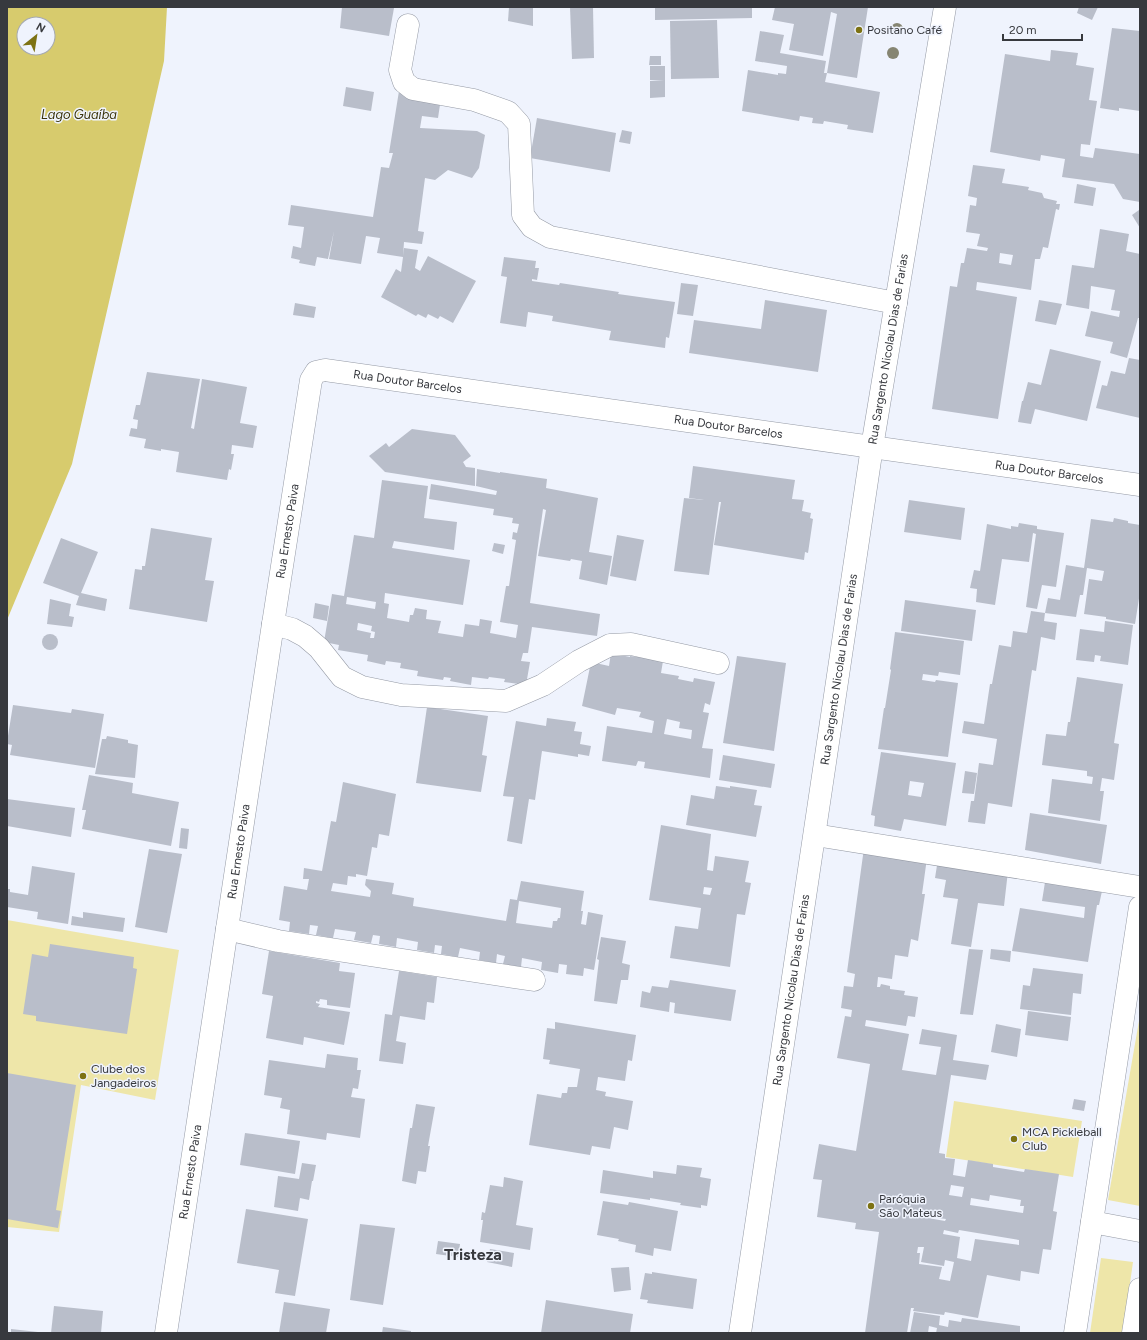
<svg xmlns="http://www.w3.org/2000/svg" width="1147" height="1340" font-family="Figtree,sans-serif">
	<rect width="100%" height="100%" fill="#eff3fd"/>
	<g fill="#eee6a9">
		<path d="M7 920 179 950 155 1100 81 1085 59 1232 7 1227Z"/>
		<path d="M1140 1015V1206L1108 1200Z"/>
		<path d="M954 1101 1082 1121 1073 1177 946 1157Z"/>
		<path d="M1101 1258 1133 1262 1123 1333H1090Z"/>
	</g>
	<path fill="#d7cb6d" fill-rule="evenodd" d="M7 7H167L164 61 72 464 7 620ZM24 24H48V48H24Z"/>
	<g fill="#b9beca" fill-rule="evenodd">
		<path d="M342 7 394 8 389 36 340 28Z"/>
		<path d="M509 7H533V26L508 21Z"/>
		<path d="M570 7H593L594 58 572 59Z"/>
		<path d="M655 7H752V18L655 20Z"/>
		<path d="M775 7H868L857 78 827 73 837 14 831 12 823 56 789 50 794 24 772 20Z"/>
		<path d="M1079 7H1098L1092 20 1077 13Z"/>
		<path d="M717 20 719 78 671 79 670 21Z"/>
		<path d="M1112 28 1140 31V111L1119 108V111L1100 108Z"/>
		<path d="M760 31 784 35 780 53 826 61 824 73H827L825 82 880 92 873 133 847 129 848 125 824 121 823 124 812 123 813 118 800 116 799 121 742 111 748 70 778 75V73L786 74 787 66 755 61Z"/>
		<path d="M1051 50 1078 53 1076 65 1094 68 1089 100 1097 101 1090 145 1081 144 1080 156 1093 158 1095 148 1140 154V202L1123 199 1114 184 1062 177 1065 159 1041 155 1040 161 990 152 1005 54 1050 61Z"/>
		<path d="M650 56H661V65H649Z"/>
		<path d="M650 66H665V97L650 98V81L664 80H650Z"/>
		<path d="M346 87 374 92 371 111 343 106Z"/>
		<path d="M399 91 441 98 438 118 422 116 420 128 477 131 485 135 479 168 472 178 448 170 435 180 425 178 418 231 424 232 422 244 404 242 403 256 404 248 418 250 415 268 420 271 428 256 476 281 453 323 440 316 438 319 428 314 426 318 418 314 416 316 381 297 396 269 401 272 403 257 377 253 380 238 366 236 361 264 329 259 334 231 328 259 317 257 315 266 299 263 300 260 291 258 293 246 301 248 304 227 288 225 291 205 373 217 381 167 389 168 393 153H389Z"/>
		<path d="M537 118 616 133 610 172 530 158Z"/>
		<path d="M622 130 632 132 630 144 619 142Z"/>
		<path d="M973 165 1005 169 1002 183 1029 187 1028 190 1042 193 1044 198 1057 201 1056 204H1060L1059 210 1056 209 1048 248 1043 247 1040 259H1035L1031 290 977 282 976 290 1017 297 998 419 932 409 950 286 957 287 961 263H964L967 248 987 251 988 248 977 246 980 234 966 232 970 205 976 206 977 198 968 196ZM1000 253 1013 255 1011 265 999 263Z"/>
		<path d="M1077 184 1096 188 1093 206 1074 203Z"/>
		<path d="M1139 210 1140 212V228L1132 215Z"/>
		<path d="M1100 229 1129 234 1126 251 1140 254V318H1138L1127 358 1110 353 1113 342 1085 336 1091 311 1119 317 1120 311 1111 310 1115 290 1091 286 1089 309 1066 305 1072 265 1094 268Z"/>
		<path d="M504 257 536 261 535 268H539L537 280 532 279V281L559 285 560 283 619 292 618 294 675 302 669 338 666 337 665 348 609 340 611 331 552 321 553 316 528 312 526 327 500 323 507 277 501 276Z"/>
		<path d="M681 283 698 285 693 316 677 314Z"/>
		<path d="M765 300 827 310 818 372 689 353 694 320 761 329Z"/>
		<path d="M1039 300 1062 304 1056 325 1035 321Z"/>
		<path d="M295 303 316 307 314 318 293 315Z"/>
		<path d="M1050 349 1101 361 1087 421 1035 409 1031 424 1018 422 1022 401H1023L1028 382 1041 385Z"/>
		<path d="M1129 358 1140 360V418L1096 408 1102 385 1107 386 1111 371 1125 374Z"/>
		<path d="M147 372 200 379 191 428 194 429 202 379 247 387 240 423 257 426 253 448 232 445 231 454H234L231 470 229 469 227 480 176 472 179 452 161 449V451L144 448 146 439 129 436 131 428 137 429 138 420 133 419 136 405H140Z"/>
		<path d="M412 429 455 435 471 456 463 462 466 467 475 468V486L385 472 369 456 386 443 389 447Z"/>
		<path d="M693 466 795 480 792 499 804 500 802 511 811 513 810 518 813 519 808 553 805 552 804 560 714 545 721 502H719L709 575 674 571 684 498 704 500 689 498Z"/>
		<path d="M477 469 500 473V472L547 479 546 488 598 498 589 552 612 556 607 585 579 579 582 561 571 559 570 561 538 556 546 510 543 509 530 603 600 614 597 636 532 627 528 653H523L521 661 530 662 526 685 504 682 505 679 489 677 488 679 472 677 471 685 450 681 451 678 444 677 443 680 417 676 418 671 400 668 401 663 386 661 385 665 367 661 368 655 338 650 339 645 324 642 332 594 344 596 354 535 374 538 382 480 428 486 424 518 457 522 454 550 394 541 392 548 470 560 463 605 385 593 384 603 389 604 387 618 409 622 410 615H413L415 608 427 610 426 619 441 621 438 633 463 637 465 624 479 626 480 619 492 621 490 633 516 638 518 625 500 622 506 586H509L516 540 512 539 513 532 517 533 519 524 512 523 513 518 493 515 494 509 429 499 431 484 496 495 497 491 476 486ZM347 597 376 602 375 609 346 604ZM358 623 372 626 371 631 375 632 374 638H370L371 633 357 630Z"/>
		<path d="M909 500 965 508 961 540 904 532Z"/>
		<path d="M1114 518 1128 521V523L1140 525V592L1135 624 1106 619V617L1084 614 1089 579 1102 581 1104 571 1087 568 1083 595H1080L1076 617 1045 613 1044 621 1057 623 1055 640 1041 637 1036 671 1032 670 1012 807 988 803 985 824 968 822 971 801H974L979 763 993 765 997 739 962 733 964 721 984 724 990 684H992L999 645 1011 647 1013 631 1027 633 1031 611 1045 613 1048 598 1060 600 1066 565 1084 568 1091 519 1113 522Z"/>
		<path d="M1019 523 1037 526V529L1064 533 1056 587 1042 585 1037 609 1026 607 1036 534 1033 533 1029 562 1002 559 995 605 976 602 977 589 970 588 974 570 980 571 987 524 1011 529V526L1018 527Z"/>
		<path d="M151 528 212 538 205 580 214 581 207 622 129 609 135 569 142 570V566H145Z"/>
		<path d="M617 535 644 540 636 581 610 576Z"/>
		<path d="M61 538 98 552 81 593 107 599 105 611 76 605 79 596 43 583Z"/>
		<path d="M494 543 505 545 503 554 492 551Z"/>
		<path d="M50 599 71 604 69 616 74 617 72 627 47 624Z"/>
		<path d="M905 600 976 610 972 641 901 631Z"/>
		<path d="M315 603 329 606 327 621 313 618Z"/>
		<path d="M1105 621 1133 625 1128 665 1100 661 1101 656 1095 655 1094 662 1076 660 1080 629 1104 632Z"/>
		<path d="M895 632 964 641 960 675 939 672 938 676 923 674 922 680 935 682 936 680 958 683 948 757 878 749 884 708H885L891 670 890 669Z"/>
		<circle cx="50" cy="642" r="8"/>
		<path d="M611 653 630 657V656L637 657V655L663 661 661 673 679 676 678 679 693 682 694 678 715 682 710 705 705 703 703 712 709 713 702 748 713 749 710 778 644 768 645 762 638 761 636 766 602 761 607 726 652 733 654 721 639 717 641 712 617 708 615 715 582 706 591 662 609 666ZM667 719 680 722 679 728 692 730 691 739 664 734Z"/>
		<path d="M737 656 786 663 774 751 723 743Z"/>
		<path d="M1077 677 1123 684 1114 743 1119 744 1114 780 1102 778 1100 791H1104L1100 821 1048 813 1052 779 1092 784 1093 777 1087 776V771L1042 765 1046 734 1066 736 1068 722H1070Z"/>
		<path d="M13 705 71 713 72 709 104 714 95 768 10 755 12 745 7 744V742Z"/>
		<path d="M427 707 488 716 482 755 487 756 481 792 416 783Z"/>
		<path d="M547 718 576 722 574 731 582 732 580 744 591 746 589 756 578 754V757L542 751 535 800 529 799 522 844 507 841 514 797 503 796 516 721 546 726Z"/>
		<path d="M107 736 128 740V743L138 745 135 778 95 774 102 739H106Z"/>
		<path d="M881 752 956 763 946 826 904 819 901 831 874 826 875 816 871 815ZM910 781 924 783 921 797 908 795Z"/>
		<path d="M723 755 775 764 771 788 719 780Z"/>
		<path d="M965 771 977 773 974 794 962 793Z"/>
		<path d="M89 775 133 783 132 793 179 802 171 846 82 829 86 810H82Z"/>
		<path d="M343 782 396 794 389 836 379 834 377 848 372 847 367 876 356 874V877L348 876 347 885 333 883 331 891 370 897 371 891 365 885 366 879 394 883 392 894 414 898 413 906 506 921 510 899 517 900 521 881 584 891 581 911H583L581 924 586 925 588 912 603 915 594 970 584 968 583 976 566 974 567 965 559 964 558 973 541 970 542 962 522 958 521 967 503 964 505 956 500 955 497 954 496 963 479 960 480 952 460 948 458 957 441 954 442 946 435 945 434 953 417 950 418 942 397 938 396 947 379 944 380 936 373 935 371 943 354 940 356 932 335 929 333 938 316 935 318 926 310 925 309 934 289 931 290 922 279 920 284 886 307 890 309 879H303L304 868 322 871 331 821 336 822ZM519 901 561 908 560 918H558L557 921H553L552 928 516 923Z"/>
		<path d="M716 786 730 788V786L757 790 754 805 762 806 756 837 686 825 691 795 714 799Z"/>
		<path d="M7 799 75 808 71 837 7 826Z"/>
		<path d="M1030 813 1107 825 1101 864 1025 850Z"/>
		<path d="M661 825 711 834 707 870 713 871 715 856 749 861 745 882 751 883 745 915 737 914 730 967 670 958 675 926 698 929 701 908 649 900ZM704 887 712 888 710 895 703 894Z"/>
		<path d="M181 828 189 829 187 849 179 848Z"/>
		<path d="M864 848 927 858 922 894H925L918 941 911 939 908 957 895 955 892 979 878 977 877 987H880L881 984 890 986V989L905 991 904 995 918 997 915 1017 908 1016 906 1026 866 1020 865 1026 909 1034 902 1070 936 1075 941 1047 919 1044 922 1029 957 1035 953 1060 989 1065 986 1080 951 1075 939 1153 945 1154V1158L955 1159 953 1175 965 1177 968 1160 993 1164V1167L1024 1172 1025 1169 1059 1174 1053 1211 1057 1212 1051 1250 1043 1249 1039 1274 1021 1271 1020 1281 987 1275 978 1318 945 1312 944 1315 913 1311 914 1308H911L907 1333H865L879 1232 855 1229 856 1223 817 1217 822 1180 813 1179 819 1144 856 1151 870 1064 837 1058 845 1016 851 1017 852 1010 841 1008 844 986 853 987 855 974 847 972ZM951 1185 964 1187 962 1197 949 1195ZM990 1195 1021 1200 1020 1206H1024L1023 1213 970 1205 971 1198 989 1201ZM929 1211 939 1213 938 1218 946 1219 945 1221 928 1218ZM944 1230 958 1233 959 1230 1019 1240V1245L975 1239 971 1261 957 1258 960 1237 943 1234ZM918 1247H924L921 1262 944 1266 945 1260 954 1262 950 1281 939 1279 942 1267 919 1264 920 1253H917Z"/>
		<path d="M149 849 182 854 167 933 135 927Z"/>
		<path d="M938 859 1008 871 1004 906 978 903 971 947 951 944 958 899 943 897 946 880 935 878Z"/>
		<path d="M32 866 75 873 68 924 37 919 38 912 7 907V889H10V892L28 895Z"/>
		<path d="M1046 876 1102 891 1099 905H1097L1088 962 1012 951 1020 908 1084 918 1085 907 1042 901Z"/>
		<path d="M83 912 125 918 123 932 71 925 72 916 83 918Z"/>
		<path d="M601 937 626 941 622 963 630 965 628 980H621L617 1004 594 1001 599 960 597 959Z"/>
		<path d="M50 944 134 957 133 968 137 969 127 1034 36 1021V1016L23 1014 32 954 48 957Z"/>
		<path d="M969 949 983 950 973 1015 960 1014Z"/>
		<path d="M991 949 1011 951 1010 962 990 959Z"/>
		<path d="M269 951 340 963 339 971 355 973 350 1008 327 1005V1000L320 999 319 1002 316 1001V1003L320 1004 318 1007 350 1012 344 1045 304 1037 303 1045 266 1038 273 996 262 994Z"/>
		<path d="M1033 968 1083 974 1081 994 1073 993 1071 1015 1020 1009 1023 985 1030 986Z"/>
		<path d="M399 971 437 977 434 1003 427 1002 425 1020 400 1016 396 1041 406 1043 403 1064 379 1061 385 1014 392 1015Z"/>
		<path d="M670 980 736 990 731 1021 674 1013 675 1003 670 1002 669 1012 640 1007 642 991 650 993 652 986 668 988Z"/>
		<path d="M1028 1011 1071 1017 1068 1041 1025 1035Z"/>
		<path d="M555 1022 636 1035 632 1061 628 1060 625 1081 598 1077 596 1090 606 1092 605 1096 633 1101 628 1130 614 1127 610 1149 592 1146 590 1155 529 1145 537 1094 561 1098 562 1093H567L568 1087H577L580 1069 549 1064 550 1060 543 1059 547 1028 555 1029Z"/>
		<path d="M996 1024 1021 1029 1017 1057 991 1052Z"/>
		<path d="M327 1054 358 1058 357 1070H361L358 1089 353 1088 351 1097 365 1099 360 1138 327 1133 326 1140 287 1134 290 1110 280 1108 282 1098 264 1095 269 1060 325 1068Z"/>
		<path d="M7 1073 76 1085 56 1210 61 1211 58 1228 7 1219Z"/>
		<path d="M1074 1099 1086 1101 1084 1111 1072 1109Z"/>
		<path d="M416 1104 435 1107 428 1146H430L426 1172 418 1171 416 1184 402 1181 410 1128H412Z"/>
		<path d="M245 1133 300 1141 295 1174 240 1165Z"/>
		<path d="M302 1163 316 1165 313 1181H312L309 1200 300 1198 298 1211 274 1207 278 1176 299 1179Z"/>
		<path d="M677 1165 702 1168 700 1177 711 1179 707 1206 701 1205V1208L680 1205 681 1203 650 1198V1200L600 1193 603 1170 653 1178V1171L676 1174Z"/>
		<path d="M504 1177 523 1181 516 1225 533 1228 530 1250 480 1242 483 1220H481L482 1212 485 1213 490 1185 503 1187Z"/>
		<path d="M603 1201 628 1205 629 1202 678 1211 671 1251 654 1248 653 1256 635 1252 636 1245 618 1241 619 1239 597 1235Z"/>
		<path d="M246 1209 308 1219 295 1296 275 1293 279 1270 237 1263Z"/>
		<path d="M360 1224 395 1228 383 1305 350 1300Z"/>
		<path d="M438 1241 460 1244 458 1257 436 1254Z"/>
		<path d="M490 1249 514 1253 512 1267 487 1262Z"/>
		<path d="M629 1267 631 1290 614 1292 611 1268Z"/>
		<path d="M652 1272 697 1279 693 1309 647 1303 648 1300 640 1299 645 1273 652 1274Z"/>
		<path d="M546 1300 633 1314 630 1333H541Z"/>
		<path d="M284 1302 330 1309 326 1333H279Z"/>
		<path d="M54 1306 103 1311 101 1333H51Z"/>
		<path d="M914 1312 940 1316 939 1325 948 1327 949 1320 961 1322 962 1318 1020 1326V1333H936L937 1328 929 1326 928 1333H910Z"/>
		<path d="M383 1327 411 1331V1333H382Z"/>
		<path d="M11 1329 38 1332V1333H11Z"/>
	</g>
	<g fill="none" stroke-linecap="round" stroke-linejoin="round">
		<defs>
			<g id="street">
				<path d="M408 25 400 70 404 82 413 89 474 100 508 112 519 124 523 215 532 227 550 237 896 303"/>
				<path d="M273 624 292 629 305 636 319 648 342 677 362 687 401 695 506 701 543 685 579 661 610 645 631 644 718 663"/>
				<path d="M815 835 1140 887"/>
				<path d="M227 929 278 941 534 980"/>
				<path d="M1092 1222 1140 1231"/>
				<path id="s1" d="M166 1333 273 624 311 380 316 372 325 370 872 447"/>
				<path d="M1075 1333 1140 907"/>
				<path d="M1133 1333 1140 1289"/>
			</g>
			<g id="secondary">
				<path id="s2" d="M872 447 1140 485"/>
				<path id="s3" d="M740 1333 872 447 945 7"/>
			</g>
		</defs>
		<use href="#street" stroke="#959aa5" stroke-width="23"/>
		<use href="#secondary" stroke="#959aa5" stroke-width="23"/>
		<use href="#street" stroke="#fff" stroke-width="22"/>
		<use href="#secondary" stroke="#fff" stroke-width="22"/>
	</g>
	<g fill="#868572">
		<circle cx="897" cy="29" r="6"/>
		<circle cx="893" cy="53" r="6"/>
	</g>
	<g fill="#7d7213" stroke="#eff3fd" stroke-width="1.5">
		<circle cx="859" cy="30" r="4"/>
		<circle cx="83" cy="1076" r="4"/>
		<circle cx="1014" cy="1139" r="4"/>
		<circle cx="871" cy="1206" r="4"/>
	</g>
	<g text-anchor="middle" stroke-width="3" stroke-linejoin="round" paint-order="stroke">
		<g font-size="12" fill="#37393e" stroke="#eff3fd" text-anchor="start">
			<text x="867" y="34">Positano Café</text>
			<text x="91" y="1073">Clube dos<tspan x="91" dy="14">Jangadeiros</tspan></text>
			<text x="1022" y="1136">MCA Pickleball<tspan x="1022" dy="14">Club</tspan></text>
			<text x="879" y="1203">Paróquia<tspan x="879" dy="14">São Mateus</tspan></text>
		</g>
		<g font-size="12" fill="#37393e" stroke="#eff3fd">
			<text dy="4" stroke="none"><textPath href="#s3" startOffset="995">Rua Sargento Nicolau Dias de Farias</textPath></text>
			<text dy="4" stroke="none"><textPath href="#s1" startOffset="1066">Rua Doutor Barcelos</textPath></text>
			<text dy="4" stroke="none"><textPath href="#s1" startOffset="1390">Rua Doutor Barcelos</textPath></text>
			<text dy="4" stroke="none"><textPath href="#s2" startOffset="179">Rua Doutor Barcelos</textPath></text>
			<text dy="4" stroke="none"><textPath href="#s1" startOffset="811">Rua Ernesto Paiva</textPath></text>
			<text dy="4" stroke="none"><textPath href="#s3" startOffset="671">Rua Sargento Nicolau Dias de Farias</textPath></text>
			<text dy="4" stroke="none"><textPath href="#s1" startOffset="487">Rua Ernesto Paiva</textPath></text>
			<text dy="4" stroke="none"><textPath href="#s3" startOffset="347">Rua Sargento Nicolau Dias de Farias</textPath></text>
			<text dy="4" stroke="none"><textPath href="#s1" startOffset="163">Rua Ernesto Paiva</textPath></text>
		</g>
		<g font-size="13" font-style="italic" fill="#3a340b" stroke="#eff3fd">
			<text x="79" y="119">Lago Guaíba</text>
		</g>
		<g font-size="16" font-weight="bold" fill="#37393e" stroke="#eff3fd">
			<text x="473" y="1260">Tristeza</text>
		</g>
	</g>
	<rect width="1147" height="1340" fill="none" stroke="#37393e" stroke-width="16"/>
	<g transform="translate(36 36) rotate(30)"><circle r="19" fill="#eff3fd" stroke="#a5a9b1"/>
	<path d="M0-3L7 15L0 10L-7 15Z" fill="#7d7213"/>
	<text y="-6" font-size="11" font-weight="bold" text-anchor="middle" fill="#37393e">N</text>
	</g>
	<path d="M1003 34v6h79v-6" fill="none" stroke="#37393e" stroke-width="2"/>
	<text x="1009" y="34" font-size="12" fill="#37393e" stroke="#eff3fd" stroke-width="3" paint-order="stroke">20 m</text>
</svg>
